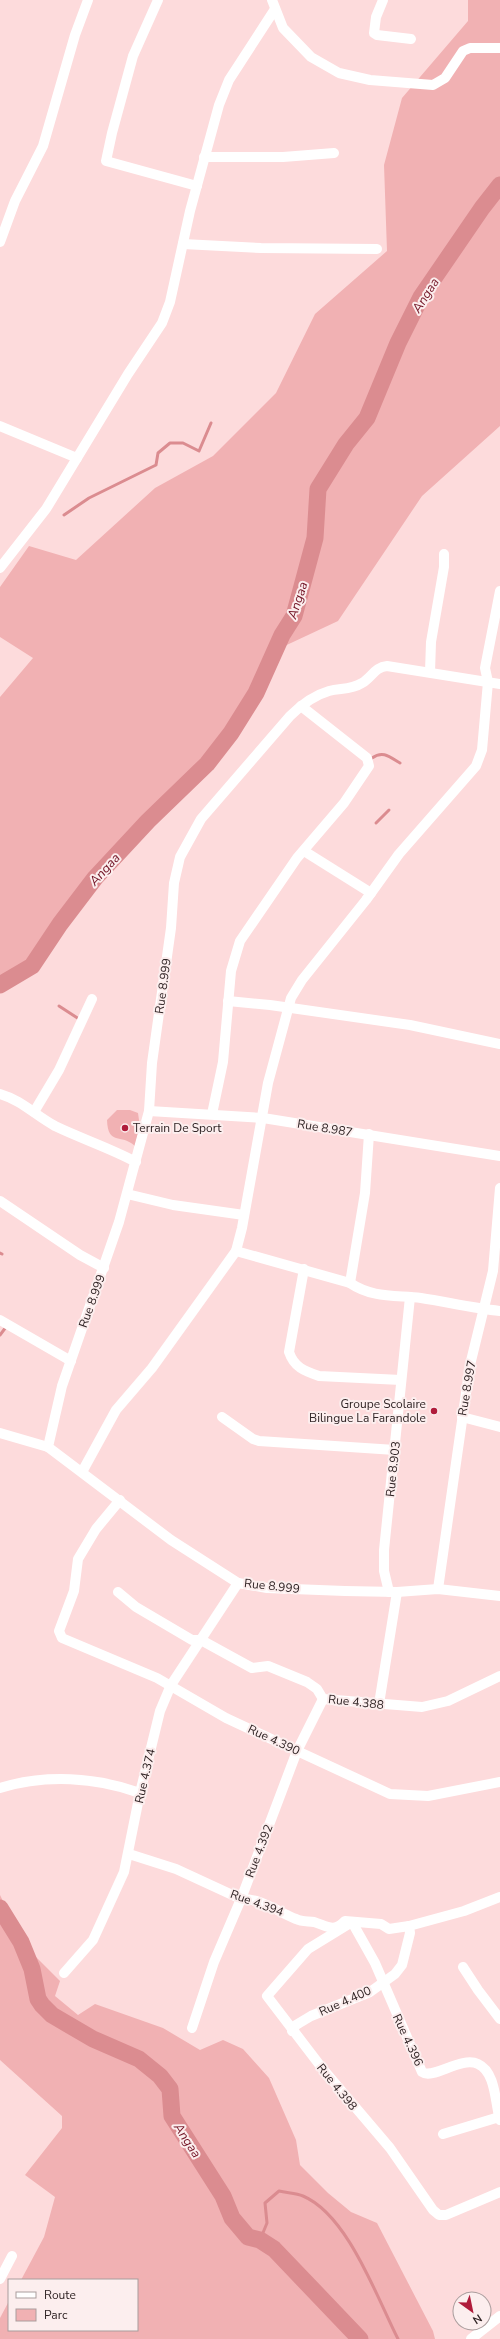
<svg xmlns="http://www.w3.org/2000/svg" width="500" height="2339" font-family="'Nunito Sans',sans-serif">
	<rect width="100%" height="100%" fill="#fddbdc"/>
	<g fill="#f1b1b3">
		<path d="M468 0H500V426L422 496 338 621 276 650 256 693 231 733 207 764 148 821 95 878 60 924 32 966 0 985V697L33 658 0 637V587L29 546 76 560 155 488 213 456 276 393 315 314 387 251 384 165 402 98 468 21Z"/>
		<path d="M117 1110H130L138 1113 140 1127 135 1146C121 1133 108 1146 107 1120Z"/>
		<path d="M0 1895 25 1946 60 1981 55 1996 78 2015 95 2004 163 2028 200 2050 223 2040 243 2049 269 2078 296 2140 300 2165 328 2193 351 2212 377 2223 433 2331 435 2339H0V2318L9 2301V2330H137V2280H21L44 2237 55 2197 25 2175 62 2128V2116L0 2060Z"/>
	</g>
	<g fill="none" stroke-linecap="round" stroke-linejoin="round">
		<g stroke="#db8c90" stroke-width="3">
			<path d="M64 515 89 498 156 465 158 453 170 443H183L199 451 211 423"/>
			<path d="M372 758C383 750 390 757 400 763"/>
			<path d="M376 823 389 810"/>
			<path d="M59 1006 79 1019"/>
			<path d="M0 1253 2 1254"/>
			<path d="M0 1335 6 1327"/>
			<path d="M260 2240 267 2223 265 2203 279 2191C287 2193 296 2193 303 2196 348 2215 377 2298 398 2339"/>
		</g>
		<g stroke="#db8c90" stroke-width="17">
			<path d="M0 985 32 966 60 924 95 878 148 821 207 764 231 733 256 693 282 635 294 616 315 538 318 489 346 444 367 418 398 343 421 297 482 208 500 185"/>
			<path d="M0 1908 21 1942 32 1969 38 1999 42 2005 52 2015 93 2039 139 2059 160 2076 170 2089 172 2116 223 2196 232 2218 248 2237 260 2240 274 2249 360 2339"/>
		</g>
		<g stroke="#fff" stroke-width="10">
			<path d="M158 0 133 56 112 133 106 161 197 186"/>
			<path d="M272 0 283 28 311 57 339 73 370 80 433 85 445 78 463 51 470 48H500"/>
			<path d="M383 0 376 17 374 33 377 35 411 39"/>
			<path d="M204 157H283L334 153"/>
			<path d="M0 242 15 201 43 146 75 35 88 0"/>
			<path d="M183 244 261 248 377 249"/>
			<path d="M0 426 77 458"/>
			<path d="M0 568 46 509 128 374 162 323 170 302 190 211 219 105 229 80 275 9"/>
			<path d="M500 591 485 668 488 682 482 750 476 766 399 854 366 900 302 980 291 998 268 1083 242 1228 236 1251 350 1283C372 1298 395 1295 421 1298 447 1302 473 1308 500 1311"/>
			<path d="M430 672 431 642 444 567V554"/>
			<path d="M500 684 387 666C375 667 372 677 362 683 351 690 341 688 329 691 315 695 300 706 290 716L201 819 180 857 174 883 171 928 152 1063 149 1111 119 1222 62 1386 48 1447 171 1540 238 1583 267 1588 345 1591 397 1592 438 1589 500 1596"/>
			<path d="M304 851 371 893"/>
			<path d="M228 1001 270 1005 410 1025 500 1044"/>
			<path d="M0 1094C21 1100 35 1115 55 1126 82 1139 110 1148 136 1162"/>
			<path d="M149 1111 263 1118 500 1156"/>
			<path d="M34 1112 59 1070 92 999"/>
			<path d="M212 1114 223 1062 231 971 240 941 297 858 344 803 369 766 367 758 301 706"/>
			<path d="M127 1194 173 1205 244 1215"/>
			<path d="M0 1201 80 1255 104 1268"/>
			<path d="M304 1269 289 1352C294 1367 304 1371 319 1376L401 1380"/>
			<path d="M350 1283 365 1193 369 1134"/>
			<path d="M0 1320 71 1361"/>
			<path d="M222 1417 253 1439 259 1441 395 1450"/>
			<path d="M462 1417 500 1427"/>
			<path d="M0 1433 48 1447"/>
			<path d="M82 1472 116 1410 152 1368 236 1251"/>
			<path d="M120 1500 96 1529 78 1559 74 1591 59 1631 62 1638 157 1678 226 1718 390 1794 428 1796 500 1782"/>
			<path d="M438 1589 470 1365 493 1271 500 1188"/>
			<path d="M118 1592 136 1607 192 1640H201L252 1668 268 1666 307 1682 317 1689 323 1699 422 1707 448 1701 500 1676"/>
			<path d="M389 1592 384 1571V1550L410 1297"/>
			<path d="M379 1704 397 1592"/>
			<path d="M0 1788C45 1774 96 1777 140 1793"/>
			<path d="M129 1854 176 1869 241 1899C261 1898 278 1912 296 1919 302 1922 308 1921 314 1922 327 1926 334 1933 345 1921L381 1924 389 1929 409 1926 464 1911 500 1897"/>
			<path d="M463 1967 478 1990 500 2019"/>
			<path d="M64 1973 93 1940 124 1872 140 1793 160 1711 171 1685 238 1583"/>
			<path d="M192 2028 214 1962 241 1899 297 1751 323 1699"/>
			<path d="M292 2031 296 2025 311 2016 370 1992 395 1974 402 1965 410 1933 409 1926"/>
			<path d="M500 2120C495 2103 496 2072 478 2064 461 2056 433 2080 422 2072L375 1963 352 1922 308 1949 267 1996 322 2068 390 2148 433 2210 439 2215H446L500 2192"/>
			<path d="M443 2134 499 2117"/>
			<path d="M0 2279 12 2256"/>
			<path d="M471 2339 500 2316"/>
		</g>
	</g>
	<g fill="#b01c3b" stroke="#fceeee" stroke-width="1.5">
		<circle cx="125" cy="1128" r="4"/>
		<circle cx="434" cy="1411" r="4"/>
	</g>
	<g text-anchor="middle" stroke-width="4" stroke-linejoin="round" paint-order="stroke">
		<g font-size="12" fill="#2f2324" stroke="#fceeee">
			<text transform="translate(163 986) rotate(-82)" y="4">Rue 8.999</text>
			<text transform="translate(325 1128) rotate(9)" y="4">Rue 8.987</text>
			<text transform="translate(92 1301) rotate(-70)" y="4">Rue 8.999</text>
			<text transform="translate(467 1388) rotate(-80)" y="4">Rue 8.997</text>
			<text transform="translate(393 1469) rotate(-84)" y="4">Rue 8.903</text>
			<text transform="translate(272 1586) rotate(6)" y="4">Rue 8.999</text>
			<text transform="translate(356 1702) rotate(6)" y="4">Rue 4.388</text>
			<text transform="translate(274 1740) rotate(25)" y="4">Rue 4.390</text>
			<text transform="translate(145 1776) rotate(-77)" y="4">Rue 4.374</text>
			<text transform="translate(259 1851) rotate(-69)" y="4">Rue 4.392</text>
			<text transform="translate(257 1903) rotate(20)" y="4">Rue 4.394</text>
			<text transform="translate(345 2001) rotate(-24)" y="4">Rue 4.400</text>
			<text transform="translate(408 2040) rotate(65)" y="4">Rue 4.396</text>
			<text transform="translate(337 2087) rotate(51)" y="4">Rue 4.398</text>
		</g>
		<g font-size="12" fill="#2f2324" stroke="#fceeee" text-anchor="start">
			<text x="133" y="1132">Terrain De Sport</text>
			<text x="426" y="1408" text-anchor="end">Groupe Scolaire<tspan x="426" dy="14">Bilingue La Farandole</tspan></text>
		</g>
		<g font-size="13" font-style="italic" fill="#731526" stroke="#fceeee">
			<text transform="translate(425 295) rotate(-58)" y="5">Angaa</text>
			<text transform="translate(297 600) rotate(-72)" y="5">Angaa</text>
			<text transform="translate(104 869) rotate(-48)" y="5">Angaa</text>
			<text transform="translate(188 2140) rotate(57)" y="5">Angaa</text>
		</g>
	</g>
	<rect x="8" y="2279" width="130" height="52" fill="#fceeee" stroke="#aa9d9d"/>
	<rect x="16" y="2292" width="20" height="6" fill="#ffffff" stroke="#aa9d9d"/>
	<text x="44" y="2299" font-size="12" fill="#2f2324">Route</text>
	<rect x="16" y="2309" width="20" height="12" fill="#f1b1b3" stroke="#aa9d9d"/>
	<text x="44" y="2319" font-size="12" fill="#2f2324">Parc</text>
	<g transform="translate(472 2311) rotate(147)"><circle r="19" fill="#fceeee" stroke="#aa9d9d"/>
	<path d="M0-3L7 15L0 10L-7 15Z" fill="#b01c3b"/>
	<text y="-6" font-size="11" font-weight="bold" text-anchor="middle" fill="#2f2324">N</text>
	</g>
</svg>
